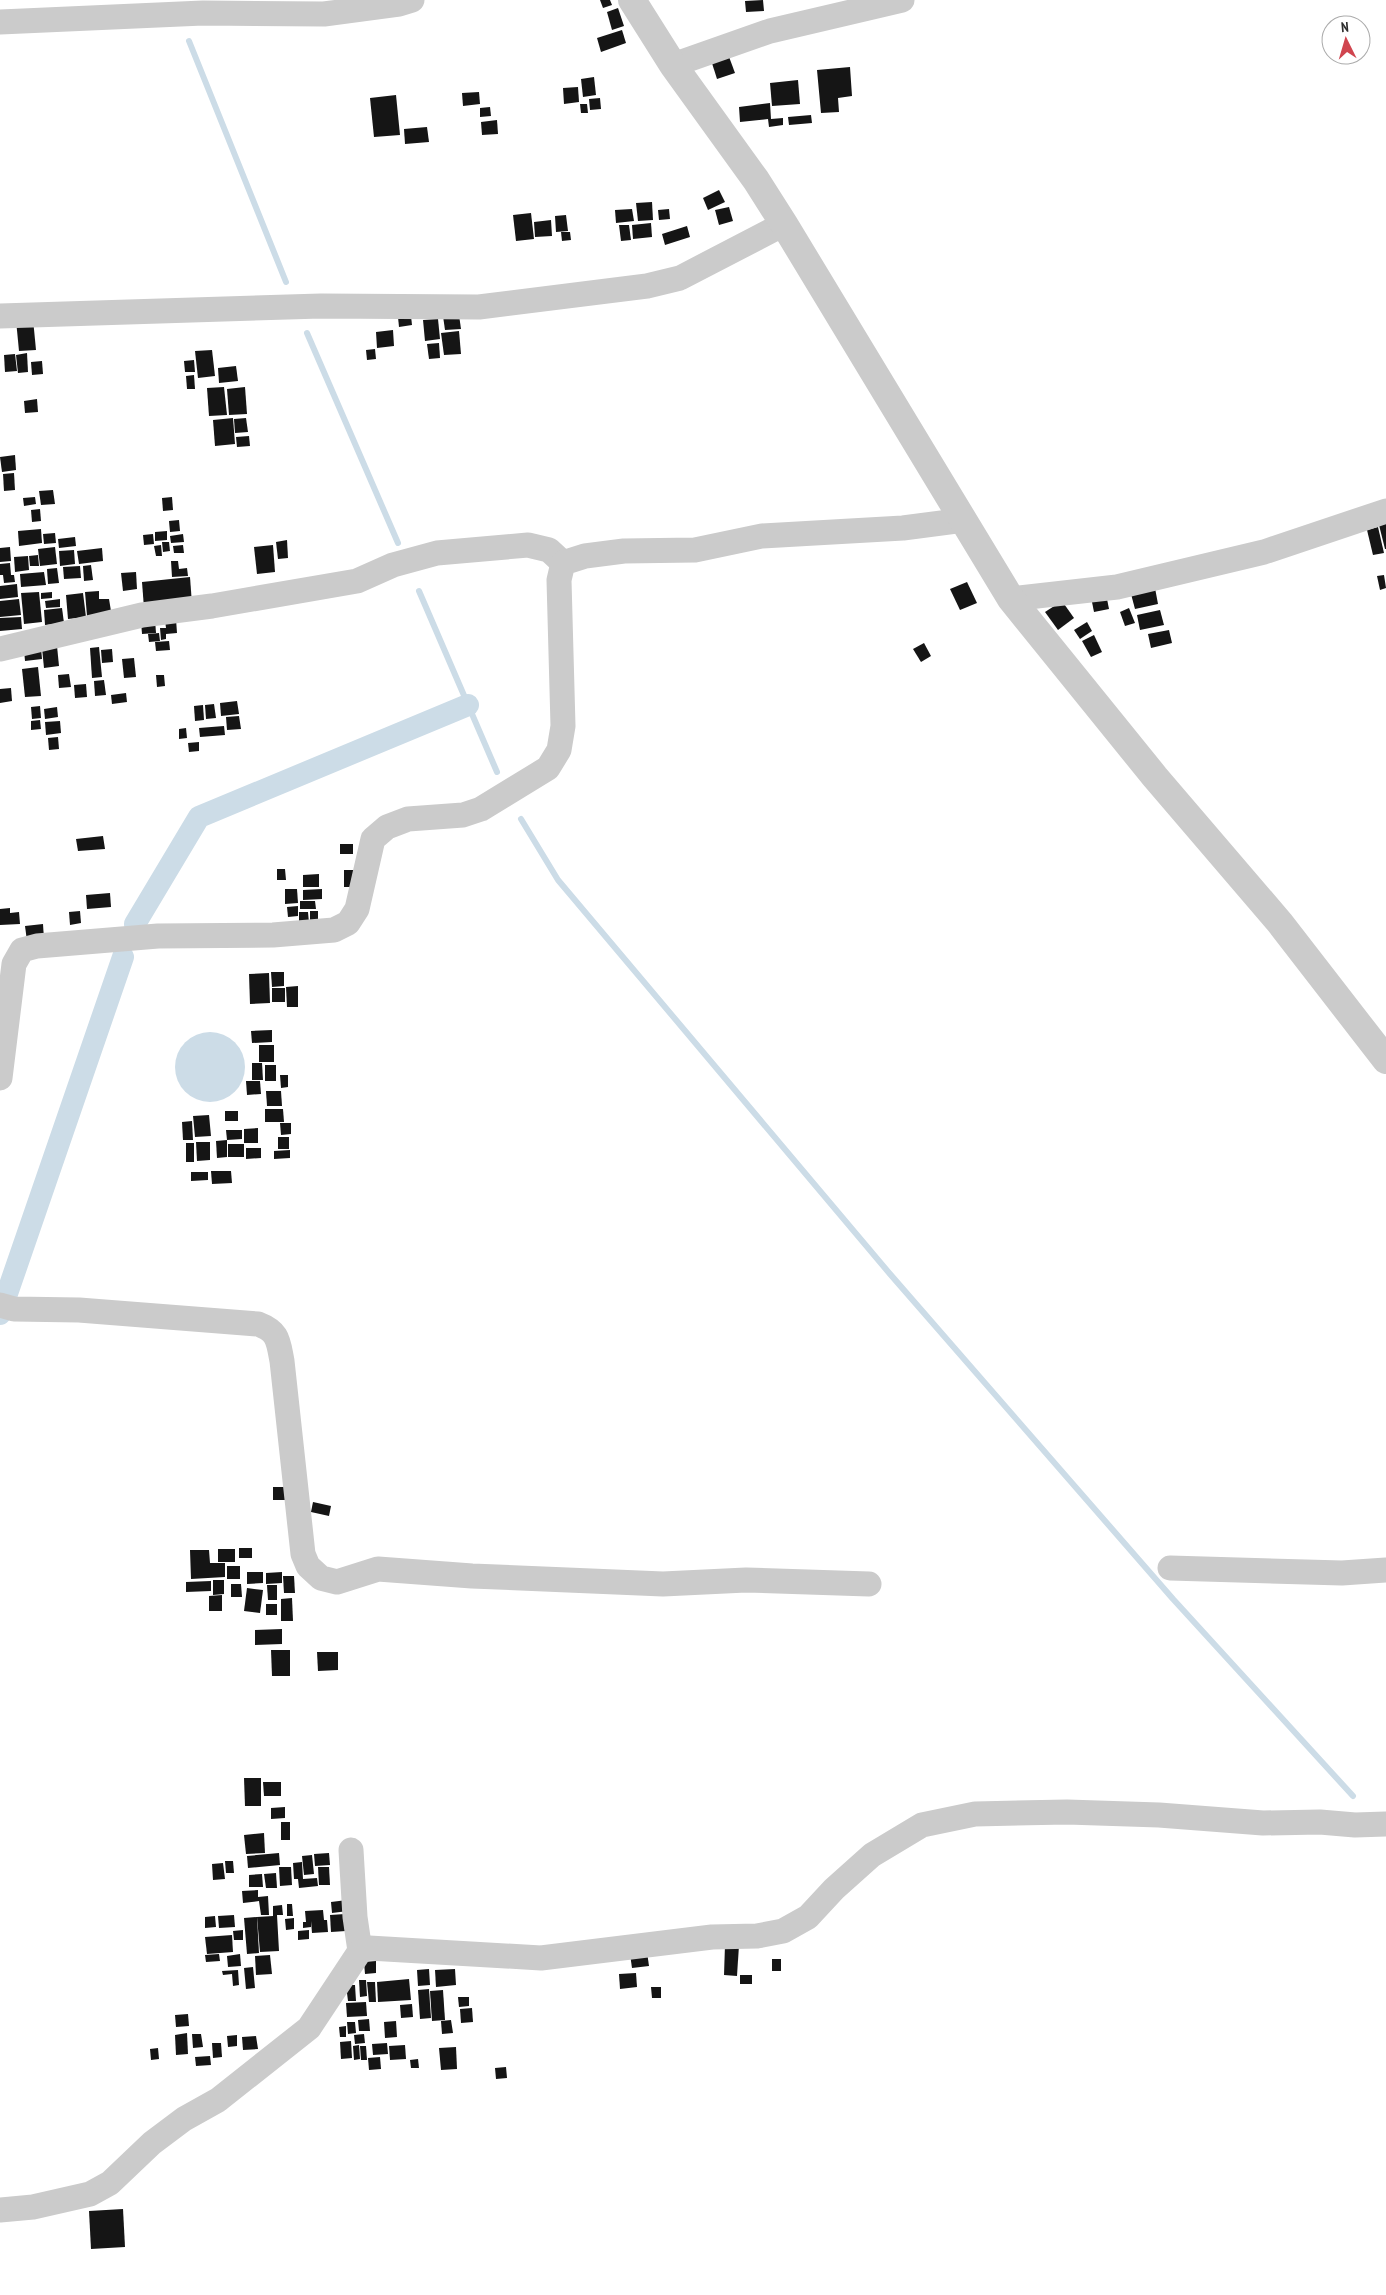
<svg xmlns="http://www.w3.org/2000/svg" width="1386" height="2295" font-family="'PT Sans Narrow',sans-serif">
	<rect width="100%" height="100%" fill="#fff"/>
	<circle fill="#ccdce7" cx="210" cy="1067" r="35"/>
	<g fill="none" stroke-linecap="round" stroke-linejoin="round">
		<g stroke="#ccdce7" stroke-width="6">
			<path d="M189 41 286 282"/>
			<path d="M307 333 398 543"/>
			<path d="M419 591 497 772"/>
			<path d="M521 819 558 880 890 1274 1173 1599 1353 1796"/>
		</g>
		<g stroke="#ccdce7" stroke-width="22">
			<path d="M135 924 199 817 468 705"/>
			<path d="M0 1314 123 957"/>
		</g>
	</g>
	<g fill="#151515">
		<path d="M600 0H610L612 5 603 8Z"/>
		<path d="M763 0 764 11 746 12 745 1Z"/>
		<path d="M618 8 624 26 612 30 607 12Z"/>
		<path d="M622 30 626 43 601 52 597 38Z"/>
		<path d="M728 54 735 73 717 79 711 60Z"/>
		<path d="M850 67 852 96 838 98 839 112 821 113 817 70Z"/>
		<path d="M594 77 596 95 583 97 581 79Z"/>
		<path d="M798 80 800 104 772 106 770 83Z"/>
		<path d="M578 87 579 102 564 104 563 88Z"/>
		<path d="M479 92 480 104 463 106 462 93Z"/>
		<path d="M396 95 400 135 374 137 370 98Z"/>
		<path d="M600 98 601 109 590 110 589 99Z"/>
		<path d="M770 103 771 119 783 118V125L769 127 768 119 740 122 739 107Z"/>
		<path d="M580 104H587L588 113H581Z"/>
		<path d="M490 107 491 116 480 117V108Z"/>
		<path d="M811 115 812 123 789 125 788 117Z"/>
		<path d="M497 120 498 134 482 135 481 122Z"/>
		<path d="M427 127 429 142 405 144 404 129Z"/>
		<path d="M719 190 725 202 708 210 703 198Z"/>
		<path d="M652 202 653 220 638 221 636 203Z"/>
		<path d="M729 207 733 221 719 225 715 210Z"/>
		<path d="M632 209 634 221 616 223 615 210Z"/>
		<path d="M669 209 670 219 659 220 658 210Z"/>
		<path d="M531 213 534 239 516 241 513 215Z"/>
		<path d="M566 215 568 231 556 232 555 216Z"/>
		<path d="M551 220 552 236 535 237 534 222Z"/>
		<path d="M651 223 652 237 633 239 632 225Z"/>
		<path d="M619 225H629L631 240 621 241Z"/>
		<path d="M687 226 690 237 665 245 662 234Z"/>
		<path d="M561 232H570L571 240 562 241Z"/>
		<path d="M459 315 461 329 445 330 443 316Z"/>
		<path d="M411 316 412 325 399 327 398 317Z"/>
		<path d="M33 319 36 350 19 351 16 320Z"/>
		<path d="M438 319 440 339 425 341 423 320Z"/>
		<path d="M393 330 394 346 377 348 376 332Z"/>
		<path d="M459 331 461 354 444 355 441 333Z"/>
		<path d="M439 343 440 358 429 359 427 344Z"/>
		<path d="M375 349 376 359 367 360 366 350Z"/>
		<path d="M212 350 215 376 198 378 195 351Z"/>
		<path d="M27 353 28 372 18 373 16 355Z"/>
		<path d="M15 354 17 371 5 372 4 355Z"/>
		<path d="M194 360 195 372H185L184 361Z"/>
		<path d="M42 361 43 374 32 375 31 362Z"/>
		<path d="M236 366 238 381 219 383 218 368Z"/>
		<path d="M194 375 195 389H187L186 376Z"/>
		<path d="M224 387 227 415 209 416 207 388Z"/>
		<path d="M245 387 247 414 229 415 227 389Z"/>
		<path d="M37 399 38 412 25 413 24 401Z"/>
		<path d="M233 418 235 444 215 446 213 420Z"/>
		<path d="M246 418 248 432 235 433 234 419Z"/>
		<path d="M249 436 250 446 237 447 236 437Z"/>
		<path d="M15 455 16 470 2 472 0 457Z"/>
		<path d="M14 473 15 490 4 491 3 474Z"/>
		<path d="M53 490 55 504 41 505 39 491Z"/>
		<path d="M35 497 36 504 24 506 23 498Z"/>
		<path d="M172 497 173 510 163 511 162 498Z"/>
		<path d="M40 509 41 521 32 522 31 510Z"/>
		<path d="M179 520 180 531 170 532 169 521Z"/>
		<path d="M1386 523V549H1385L1379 525Z"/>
		<path d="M1378 527 1384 553 1373 555 1367 530Z"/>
		<path d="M41 529 42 543 19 546 18 531Z"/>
		<path d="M167 531V540L155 541V532Z"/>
		<path d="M55 533 56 543 44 544 43 534Z"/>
		<path d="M153 534 154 544 144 545 143 535Z"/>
		<path d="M183 534 184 542 171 543 170 536Z"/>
		<path d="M75 537 76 546 59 548 58 539Z"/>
		<path d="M287 540 288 558 278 559 276 542Z"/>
		<path d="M162 542H169L170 551 163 552Z"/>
		<path d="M161 545 162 556H156L154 546Z"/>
		<path d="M183 545 184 553H174L173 546Z"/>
		<path d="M273 545 275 572 257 574 254 547Z"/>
		<path d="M10 547 11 561 0 562V548Z"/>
		<path d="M55 547 57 564 40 566 38 549Z"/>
		<path d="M102 548 103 561 79 564 77 551Z"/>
		<path d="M74 550 75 564 60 566 59 551Z"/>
		<path d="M38 555 39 566H30L29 556Z"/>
		<path d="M28 556 29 570 15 572 14 557Z"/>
		<path d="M171 561H178L179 569 187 568 188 576 172 577Z"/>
		<path d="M10 563 11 575H14L15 582 4 583 3 575H0V564Z"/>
		<path d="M91 565 93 580 84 581 83 566Z"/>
		<path d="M80 566 81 578 64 579 63 567Z"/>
		<path d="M57 568 59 583 48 584 47 569Z"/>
		<path d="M44 572 46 585 21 587 20 574Z"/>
		<path d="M136 572 137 589 123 591 121 573Z"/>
		<path d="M1384 575 1386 588 1380 590 1377 576Z"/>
		<path d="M190 577 192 604 144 608 142 582Z"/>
		<path d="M967 582 977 603 960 610 950 589Z"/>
		<path d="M17 584 18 597 0 599V586Z"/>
		<path d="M1155 588 1158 604 1135 609 1131 594Z"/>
		<path d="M99 591V599H109L111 611 87 616 85 592Z"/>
		<path d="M39 592 42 622 24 624 21 593Z"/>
		<path d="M52 592V598L41 599V593Z"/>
		<path d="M83 593 86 617 68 619 66 595Z"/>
		<path d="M19 599 21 615 0 617V601Z"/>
		<path d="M60 599V607L46 608 45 601Z"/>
		<path d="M1107 599 1109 609 1094 612 1092 602Z"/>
		<path d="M1062 601 1074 618 1058 630 1045 612Z"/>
		<path d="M62 608 64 623 45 625 44 610Z"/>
		<path d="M1129 608 1135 623 1125 626 1120 612Z"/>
		<path d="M1160 610 1164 625 1140 630 1137 615Z"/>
		<path d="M21 617 22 629 0 631V618Z"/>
		<path d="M176 619 177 633 166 634V639L161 640 160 628H166L165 620Z"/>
		<path d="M155 620 156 633 142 634 141 621Z"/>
		<path d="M1087 622 1092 631 1080 639 1074 630Z"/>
		<path d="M1169 630 1172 643 1151 648 1148 634Z"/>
		<path d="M159 633 160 641 149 642 148 634Z"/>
		<path d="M1094 635 1102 652 1091 657 1082 641Z"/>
		<path d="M169 641 170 650 156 651 155 642Z"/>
		<path d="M924 643 931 656 921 662 913 649Z"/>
		<path d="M57 646 59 666 44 668 42 648Z"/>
		<path d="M99 647 102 677 92 678 90 648Z"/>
		<path d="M41 648 42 659 25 661 24 650Z"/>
		<path d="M112 649 113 662 102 663 101 650Z"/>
		<path d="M134 658 136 677 124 678 122 659Z"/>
		<path d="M38 667 41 696 25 697 22 669Z"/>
		<path d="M69 674 71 687 59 688 58 675Z"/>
		<path d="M156 675H164L165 686 157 687Z"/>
		<path d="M104 680 106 695 95 696 94 681Z"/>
		<path d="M86 684 87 697 75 698 74 685Z"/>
		<path d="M11 688 12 701 0 703V689Z"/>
		<path d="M126 693 127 702 112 704 111 695Z"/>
		<path d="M237 701 239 714 221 716 220 703Z"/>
		<path d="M214 704 216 718 206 719 205 705Z"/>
		<path d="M203 705 204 720 195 721 194 706Z"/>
		<path d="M40 706 41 718 32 719 31 707Z"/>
		<path d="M57 707 58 717 45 719 44 709Z"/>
		<path d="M239 716 241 729 227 730 226 717Z"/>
		<path d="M40 720 41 729 31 730V721Z"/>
		<path d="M60 721 61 733 46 735 45 722Z"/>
		<path d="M224 726 225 735 200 737 199 728Z"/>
		<path d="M186 728 187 738 179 739V729Z"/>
		<path d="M58 737 59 749 49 750 48 738Z"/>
		<path d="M199 742V751L189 752 188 743Z"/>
		<path d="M103 836 105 849 78 851 76 839Z"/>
		<rect x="340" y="844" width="13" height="10"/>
		<path d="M277 869H285L286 880H277Z"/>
		<rect x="344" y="870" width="11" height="17"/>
		<path d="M319 874V887H303V875Z"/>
		<path d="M285 889H297L298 903 285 904Z"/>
		<path d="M322 889V899L303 900V890Z"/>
		<path d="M110 893 111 907 87 909 86 895Z"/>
		<path d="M300 901H315L316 909H300Z"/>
		<path d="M298 906V916L288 917 287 907Z"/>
		<path d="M10 908V913L19 912 20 924 0 925V909Z"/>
		<path d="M80 911 81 923 70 925 69 912Z"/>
		<rect x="310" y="911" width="8" height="12"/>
		<path d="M299 912H308L309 923H299Z"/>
		<path d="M43 924 44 939 27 941 25 926Z"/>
		<path d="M271 972H284V986L272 987Z"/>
		<path d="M269 973 270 1003 250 1004 249 974Z"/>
		<path d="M298 986V1007H287L286 987Z"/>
		<rect x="272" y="988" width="13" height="14"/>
		<path d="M272 1030V1042L252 1043 251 1031Z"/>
		<rect x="259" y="1045" width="15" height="17"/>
		<path d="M252 1063H262L263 1080H252Z"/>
		<rect x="265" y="1065" width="11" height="16"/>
		<path d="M280 1075H288V1087L281 1088Z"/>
		<path d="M246 1081H260L261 1094 247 1095Z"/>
		<path d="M266 1091H281L282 1106H267Z"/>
		<path d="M265 1109H283L284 1122H265Z"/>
		<rect x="225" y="1111" width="13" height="10"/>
		<path d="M209 1115 211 1136 195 1137 193 1116Z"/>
		<path d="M192 1121 193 1140H183L182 1122Z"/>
		<path d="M280 1123H291V1134L281 1135Z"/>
		<path d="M258 1128V1143H244V1129Z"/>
		<path d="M226 1130H242V1139L227 1140Z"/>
		<rect x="278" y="1137" width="11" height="12"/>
		<path d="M227 1140V1157L217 1158 216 1141Z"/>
		<path d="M196 1142H210V1160L197 1161Z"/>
		<rect x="186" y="1143" width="8" height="19"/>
		<rect x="228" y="1144" width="16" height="13"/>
		<path d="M246 1148H261V1158L246 1159Z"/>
		<path d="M290 1150V1158L274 1159V1151Z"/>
		<path d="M211 1171H231L232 1183 212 1184Z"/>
		<path d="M191 1172H208V1180L191 1181Z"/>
		<rect x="273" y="1487" width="13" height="13"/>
		<path d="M313 1502 331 1506 329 1516 311 1512Z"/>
		<rect x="239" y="1548" width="13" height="10"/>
		<rect x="218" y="1549" width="17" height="13"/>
		<path d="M190 1550H209L210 1563H225V1577L191 1579Z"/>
		<rect x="227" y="1566" width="13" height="13"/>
		<path d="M247 1572H263V1583L247 1584Z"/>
		<path d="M282 1572V1583L266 1584V1573Z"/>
		<path d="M283 1576H294L295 1593H284Z"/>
		<path d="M213 1580H224V1594L213 1595Z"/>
		<path d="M211 1581V1591L186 1592V1582Z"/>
		<path d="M231 1584H241L242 1597H231Z"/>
		<path d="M267 1585H277V1600H268Z"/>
		<path d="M247 1588 263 1590 260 1613 244 1611Z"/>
		<path d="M222 1595V1611H209V1596Z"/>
		<path d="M292 1598 293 1621H281V1599Z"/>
		<rect x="266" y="1604" width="11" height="11"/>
		<path d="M282 1629V1644L255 1645V1630Z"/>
		<path d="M271 1650H290V1676H272Z"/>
		<path d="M317 1652H338V1670L318 1671Z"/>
		<path d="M244 1778H261V1806H245Z"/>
		<path d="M263 1782H281V1796H264Z"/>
		<path d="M285 1807V1818L271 1819V1808Z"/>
		<rect x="281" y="1822" width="9" height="18"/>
		<path d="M264 1833 265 1853 246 1854 244 1835Z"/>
		<path d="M279 1853 280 1865 248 1868 247 1856Z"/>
		<path d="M329 1853 330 1865 315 1866 314 1854Z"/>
		<path d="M312 1855 314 1874 304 1875 302 1856Z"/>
		<path d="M225 1861H233L234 1873H226Z"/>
		<path d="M302 1862 303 1879 317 1878 318 1886 299 1888 298 1879H294L293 1863Z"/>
		<path d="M223 1863 225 1879 213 1880 212 1864Z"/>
		<path d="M279 1867H291L292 1885 280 1886Z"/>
		<path d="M318 1867H329L330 1885H319Z"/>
		<path d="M276 1873 277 1888H266L264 1874Z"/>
		<path d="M262 1874 263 1887H249V1875Z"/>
		<path d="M258 1890V1897L268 1896 269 1915H261L259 1901 243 1903 242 1891Z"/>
		<path d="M347 1900 348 1911 332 1913 331 1902Z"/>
		<path d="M287 1904H292L293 1916H287Z"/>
		<path d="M282 1905 283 1915H277L279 1951 260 1952 257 1917 273 1916V1906Z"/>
		<path d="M323 1910 324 1920H327L328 1932 312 1933 311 1921V1927L303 1928V1922H306L305 1911Z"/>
		<path d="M345 1914 346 1931 331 1932 330 1915Z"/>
		<path d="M234 1915 235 1927 219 1928 218 1916Z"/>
		<path d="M215 1916 216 1927 205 1928V1917Z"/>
		<path d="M257 1917 259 1953 247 1954 244 1918Z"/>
		<path d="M294 1918V1929L286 1930 285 1919Z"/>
		<path d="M243 1930V1940H234L233 1931Z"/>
		<path d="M309 1930V1939L298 1940V1931Z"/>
		<path d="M232 1935 233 1952 207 1954 205 1937Z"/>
		<path d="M725 1945H739L737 1976 724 1975Z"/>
		<path d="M647 1952 649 1966 632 1968 630 1954Z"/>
		<path d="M219 1954 220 1961 206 1962 205 1955Z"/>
		<path d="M240 1954 241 1966 228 1967 227 1956Z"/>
		<path d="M270 1955 272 1974 256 1975 255 1956Z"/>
		<rect x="772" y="1959" width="9" height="12"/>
		<path d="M376 1961V1973L365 1974 364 1962Z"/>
		<path d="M253 1967 255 1988 246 1989 244 1968Z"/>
		<path d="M429 1969 430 1985 418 1986 417 1970Z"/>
		<path d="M455 1969 456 1985 436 1987 435 1970Z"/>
		<path d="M238 1970 239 1985 233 1986 232 1974 223 1975 222 1971Z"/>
		<path d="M636 1973 637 1987 620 1989 619 1974Z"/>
		<rect x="740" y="1975" width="12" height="9"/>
		<path d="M409 1979 411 2000 378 2002 377 1982Z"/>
		<path d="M359 1980H366L367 1996 360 1997Z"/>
		<path d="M367 1982H375L376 2002H369Z"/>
		<path d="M346 1985H355L356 2001H348Z"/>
		<path d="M651 1987H661V1998H652Z"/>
		<path d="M429 1989 431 2018 420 2019 418 1990Z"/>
		<path d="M443 1990 445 2020 432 2021 430 1991Z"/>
		<path d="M458 1997H469V2006L459 2007Z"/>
		<path d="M366 2002 367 2016 347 2017 346 2003Z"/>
		<path d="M412 2004 413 2017 401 2018 400 2005Z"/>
		<path d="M472 2008 473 2022 461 2023 460 2009Z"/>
		<path d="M188 2014 189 2026 176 2027 175 2015Z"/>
		<path d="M369 2019 370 2031H359L358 2020Z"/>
		<path d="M451 2020 453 2033 442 2034 441 2021Z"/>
		<path d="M396 2021 397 2037 385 2038 384 2022Z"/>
		<path d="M347 2022H355L356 2033 348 2034Z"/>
		<path d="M346 2026V2037H340L339 2027Z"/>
		<path d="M187 2033 188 2054 176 2055 175 2035Z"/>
		<path d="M192 2034H201L203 2047 193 2048Z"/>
		<path d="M364 2034 365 2043 355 2044 354 2035Z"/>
		<path d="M237 2035V2046L228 2047 227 2036Z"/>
		<path d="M256 2036 258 2049 243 2050 242 2037Z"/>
		<path d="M351 2041 352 2058 341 2059 340 2042Z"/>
		<path d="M212 2043H221L222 2057 213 2058Z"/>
		<path d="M387 2043 388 2054 373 2055 372 2044Z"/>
		<path d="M359 2045 360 2059 354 2060 353 2046Z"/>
		<path d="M405 2045 406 2059 390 2060 389 2046Z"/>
		<path d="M360 2046H366L367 2060H361Z"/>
		<path d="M456 2047 457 2069 441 2070 439 2048Z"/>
		<path d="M158 2048 159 2059 151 2060 150 2049Z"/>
		<path d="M210 2056 211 2065 196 2066 195 2057Z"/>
		<path d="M380 2057 381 2069 369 2070 368 2058Z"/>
		<path d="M418 2059 419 2068H411L410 2060Z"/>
		<path d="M506 2067 507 2078 496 2079 495 2068Z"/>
		<path d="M123 2209 125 2247 91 2249 89 2211Z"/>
	</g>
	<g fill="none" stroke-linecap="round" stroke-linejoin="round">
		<g stroke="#cbcbcb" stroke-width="25">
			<path d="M0 22 203 13 324 14 399 4 412 0"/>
			<path d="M673 65 770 31 902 0"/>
			<path d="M0 316 321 306 479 307 647 286 680 278 784 224"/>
			<path d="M1011 599 1117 587 1264 552 1386 511"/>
			<path d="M0 649 142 615 212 606 357 581 393 565 437 553 528 545 549 550 563 563"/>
			<path d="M0 1078 14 964 22 950 37 946 158 936 273 935 334 930 348 923 357 909 373 839 387 827 408 819 463 815 481 809 548 768 559 750 563 726 559 580 563 563 585 556 624 551 695 550 762 536 903 528 964 520"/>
			<path d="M0 1305 14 1309 79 1310 258 1324C279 1332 278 1341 282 1361L303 1554 308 1566 321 1578 337 1582 378 1569 472 1576 663 1584 746 1580 869 1584"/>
			<path d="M1170 1568 1342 1573 1386 1570"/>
			<path d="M351 1850 355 1917 360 1951"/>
			<path d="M0 2210 33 2207 90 2194 110 2183 152 2143 184 2119 218 2100 309 2028 360 1951 369 1948 541 1958 712 1937 757 1936 783 1931 808 1917 834 1889 872 1855 922 1825 975 1814 1067 1812 1159 1815 1263 1823 1320 1822 1355 1825 1386 1824"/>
		</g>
		<path stroke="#cbcbcb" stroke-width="28" d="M632 0 673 65 756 180 784 224 1011 599 1155 777 1280 923 1386 1060"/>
	</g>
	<g transform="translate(1346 40) rotate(355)"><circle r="24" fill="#ffffff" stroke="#ababab"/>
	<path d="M0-4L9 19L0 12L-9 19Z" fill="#d0454f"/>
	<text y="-8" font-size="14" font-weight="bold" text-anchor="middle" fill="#2e2e2e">N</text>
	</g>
</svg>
